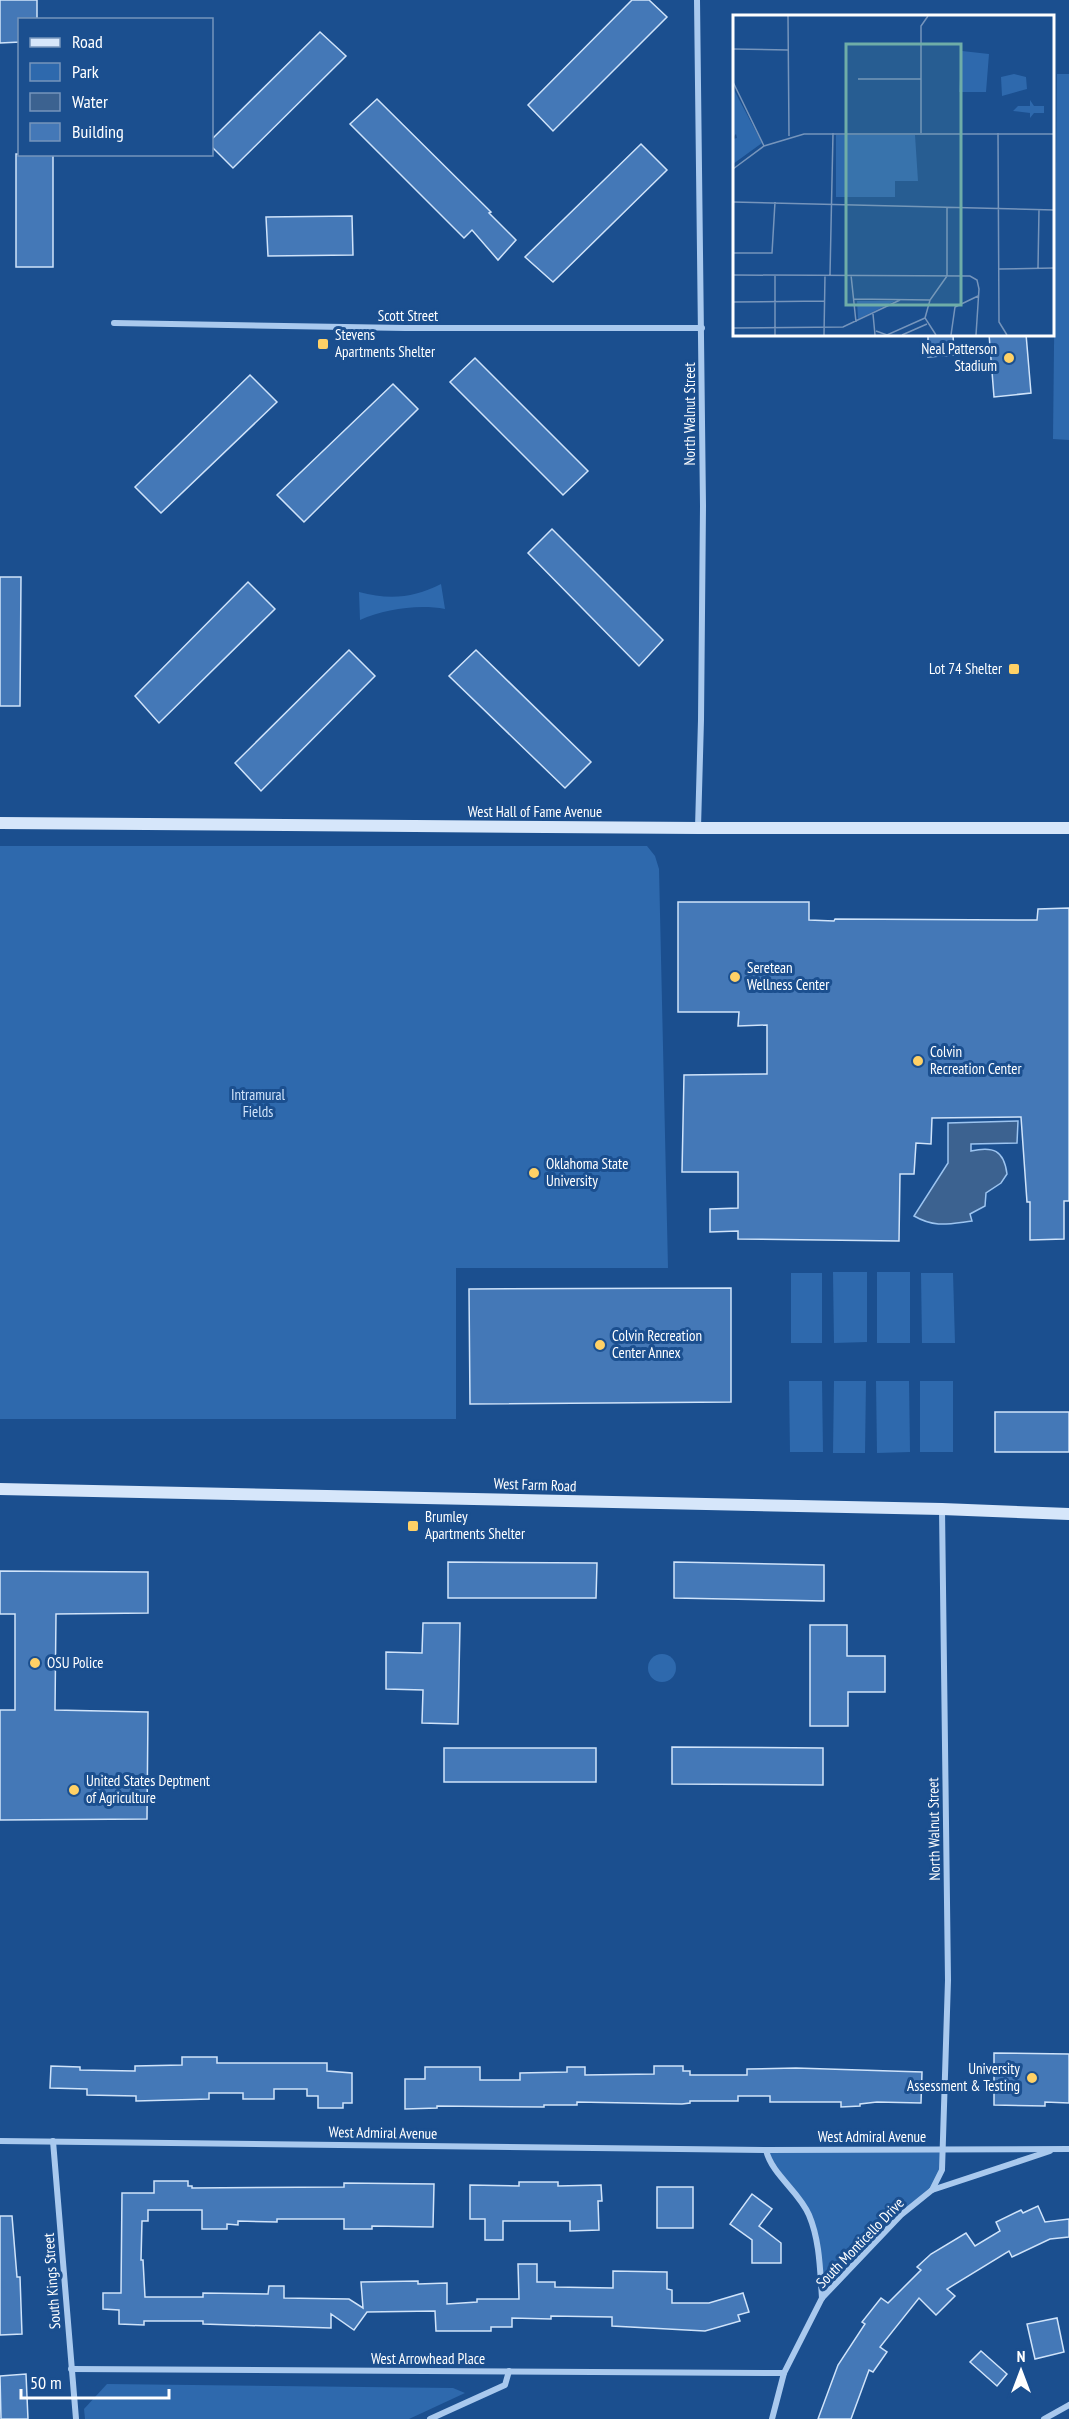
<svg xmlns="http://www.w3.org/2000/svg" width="1069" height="2419" font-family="'PT Sans Narrow',sans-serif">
	<rect width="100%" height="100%" fill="#1b4f8f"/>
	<g fill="#2e69ad">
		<path d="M1057 74H1069V440L1053 439Z"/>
		<path d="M441 584 445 609C418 604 385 609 360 620L359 592C389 600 414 598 441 584Z"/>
		<path d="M0 846H647L655 856 659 869 668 1268H456V1419H0Z"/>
		<path d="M833 1272H867V1342L834 1343Z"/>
		<rect x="877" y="1272" width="33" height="71"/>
		<rect x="791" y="1273" width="31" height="70"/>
		<path d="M921 1273H953L955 1343H922Z"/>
		<path d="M822 1381 823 1452H790L789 1381Z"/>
		<path d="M834 1381H866L865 1453H833Z"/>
		<path d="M876 1381H909L910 1452 877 1453Z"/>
		<path d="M953 1381V1452H920V1381Z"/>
		<circle cx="662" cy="1668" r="14"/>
		<path d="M943 2149 942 2170 932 2190 901 2215 822 2298 818 2249 809 2214 766 2150Z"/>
		<path d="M107 2384 453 2388 465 2393 409 2419H85L84 2409Z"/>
	</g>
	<path fill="#3c6290" stroke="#9cc4f0" stroke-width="1.5" d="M1018 1121 1017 1143 971 1144V1151C993 1146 1004 1150 1007 1174L1001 1183 986 1193 985 1206 970 1214 972 1221C948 1224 935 1228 914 1216L948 1163V1123Z"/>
	<g fill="#4478b7" stroke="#cfe3fa" stroke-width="1.5">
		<path d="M0 0H37V20H20V42L0 43Z"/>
		<path d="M632 0H649L667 17 553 131 528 105Z"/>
		<path d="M320 32 346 56 233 168 212 147V139Z"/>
		<path d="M377 99 491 212 489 213 516 240 498 260 472 230 464 238 350 124Z"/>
		<path d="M641 144 667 170 553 282 525 257Z"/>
		<rect x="16" y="154" width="37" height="113"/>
		<path d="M352 216 353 255 268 256 266 217Z"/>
		<path d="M928 334H953L954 355 928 357Z"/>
		<path d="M989 334H1026L1031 393 994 397Z"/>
		<path d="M475 358 588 471 563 495 450 382Z"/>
		<path d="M250 375 277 402 161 513 135 487Z"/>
		<path d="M393 384 418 409 304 522 277 495Z"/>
		<path d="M552 529 663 640 639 666 528 553Z"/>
		<path d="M0 577H21L20 706H0Z"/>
		<path d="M248 582 275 609 159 723 135 696Z"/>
		<path d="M349 650 375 676 261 791 235 763Z"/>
		<path d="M476 650 591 762 565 788 449 676Z"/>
		<path d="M678 902H809V920L834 921 835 919 1037 920 1038 909 1069 908V1201H1064V1239L1030 1240V1202H1027L1021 1117 932 1118 931 1144 916 1143 914 1174H900L899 1241 738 1239V1231L710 1232V1209L738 1208V1172H682L684 1075 767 1074V1025L738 1026 739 1012H678Z"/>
		<path d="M731 1288V1402L470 1404 469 1289Z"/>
		<rect x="995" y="1412" width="74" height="40"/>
		<path d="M448 1562 597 1563 596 1598H448Z"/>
		<path d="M674 1562 824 1565V1601L674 1598Z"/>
		<path d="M0 1571 148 1572V1613L56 1614 55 1710 148 1712 147 1819 0 1820V1710H15V1614H0Z"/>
		<path d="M423 1623H460L458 1724 422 1723 423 1690 386 1689V1652L422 1653Z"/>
		<path d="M810 1625H847V1656H885V1692H848V1726H810Z"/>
		<path d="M672 1747 823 1748V1785L672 1784Z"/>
		<rect x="444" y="1748" width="152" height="34"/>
		<path d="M994 2053 1069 2054V2103L1045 2102V2106L994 2105Z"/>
		<path d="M182 2057H217V2063H327V2071L352 2073V2103H343V2108H318V2096H307V2089H274V2099H243V2093H209V2099L136 2101V2096L87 2095V2089L50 2088 51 2066 80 2067V2070L135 2071V2066L182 2065Z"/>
		<path d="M654 2066H683V2071H690V2075H747V2069L796 2068 922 2072 921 2103 877 2102 860 2104V2106L841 2107V2102H770V2096H738V2101H690V2103L682 2104 577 2102V2105H544V2107L437 2106V2108L405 2109V2079H425V2067H480V2080H520V2073L567 2072V2067H585V2075L654 2074Z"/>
		<path d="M154 2181H188V2186H192V2188L344 2187V2183L434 2184 433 2227 372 2226V2229H344V2219H277V2222L238 2221V2225L227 2224V2229H202V2210H148V2221H142L141 2260H143L145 2297H203V2293L268 2294 269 2286H284V2298L349 2299 363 2308 361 2282 418 2281V2284L447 2283V2304L477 2302V2299H519L518 2264H537V2282H555V2287L613 2288V2271L667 2272V2289L672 2290V2303H709L743 2293 749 2312 738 2315 740 2321 705 2331 612 2326V2317L551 2316V2319L512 2318V2327H491V2331H436L435 2311 367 2312 354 2330 331 2314V2328L203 2324V2321H144V2325L119 2324V2310L103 2309V2293H121L122 2193H154Z"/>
		<path d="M519 2182H558V2186L601 2185 602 2201H598L599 2230 570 2231V2221H503V2240H485V2219H470V2185L519 2186Z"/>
		<rect x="657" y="2187" width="36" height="41"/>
		<path d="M752 2194 772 2209 759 2226 781 2243V2263H752V2240L730 2224Z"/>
		<path d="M1038 2206 1045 2222 1069 2219V2237L1050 2239 1012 2257 1009 2251 947 2289 955 2296 936 2315 919 2298 880 2347 887 2352 873 2372 869 2370 851 2419H818L838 2365 865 2324 862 2322 881 2298 888 2303 921 2270 917 2267 931 2254 966 2233 975 2246 1000 2231 996 2222 1021 2210 1023 2213Z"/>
		<path d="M0 2216H12L17 2277H20L22 2334 0 2335Z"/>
		<path d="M1057 2318 1064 2352 1035 2359 1027 2324Z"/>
		<path d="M981 2351 1007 2374 997 2386 970 2362Z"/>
		<path d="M26 2374 28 2419H1L0 2376Z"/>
	</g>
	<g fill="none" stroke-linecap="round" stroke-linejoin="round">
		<g stroke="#a9c9ee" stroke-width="6">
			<path d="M697 0 703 506 701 720 698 828"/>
			<path d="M114 323 405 328H702"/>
			<path d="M0 2141 766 2150 1069 2149"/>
			<path d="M53 2141 76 2419"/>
			<path d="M766 2150C772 2175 799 2191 809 2215 820 2241 820 2271 822 2298"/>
			<path d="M932 2190 1050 2151"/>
			<path d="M71 2369 784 2373"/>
			<path d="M430 2419 505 2385 509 2371"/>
			<path d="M772 2419 784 2373 822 2298 901 2215 932 2190 942 2170 948 1980 942 1509"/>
			<path d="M1044 2419 1069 2405"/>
		</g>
		<g stroke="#d6e6fa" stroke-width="12">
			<path d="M0 823 698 828H1069"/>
			<path d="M0 1489 942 1509 1069 1514"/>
		</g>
	</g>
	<g fill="#ffd166" stroke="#1b4f8f" stroke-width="2">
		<rect x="317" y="338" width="12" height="12" rx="3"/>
		<circle cx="1009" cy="358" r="6"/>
		<rect x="1008" y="663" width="12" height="12" rx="3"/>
		<circle cx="735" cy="977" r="6"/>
		<circle cx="918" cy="1061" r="6"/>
		<circle cx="534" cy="1173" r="6"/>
		<circle cx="600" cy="1345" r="6"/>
		<rect x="407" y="1520" width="12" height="12" rx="3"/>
		<circle cx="35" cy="1663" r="6"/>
		<circle cx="74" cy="1790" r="6"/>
		<circle cx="1032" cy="2078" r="6"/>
	</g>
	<g text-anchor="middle" stroke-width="6" stroke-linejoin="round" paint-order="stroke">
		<g font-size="15" fill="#fff" stroke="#1b4f8f">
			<text x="408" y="321">Scott Street</text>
			<text transform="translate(690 414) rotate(-90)" y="5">North Walnut Street</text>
			<text x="535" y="817">West Hall of Fame Avenue</text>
			<text transform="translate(535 1485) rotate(2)" y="5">West Farm Road</text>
			<text transform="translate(934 1829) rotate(-91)" y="5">North Walnut Street</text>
			<text transform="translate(383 2133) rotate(1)" y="5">West Admiral Avenue</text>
			<text x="872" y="2142">West Admiral Avenue</text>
			<text transform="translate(860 2243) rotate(-46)" y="5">South Monticello Drive</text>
			<text transform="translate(52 2281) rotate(-94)" y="5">South Kings Street</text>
			<text x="428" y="2364">West Arrowhead Place</text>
		</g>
		<g font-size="15" fill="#fff" stroke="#1b4f8f" text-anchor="start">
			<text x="335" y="340">Stevens<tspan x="335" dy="17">Apartments Shelter</tspan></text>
			<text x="997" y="354" text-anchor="end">Neal Patterson<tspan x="997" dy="17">Stadium</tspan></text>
			<text x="1002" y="674" text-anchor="end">Lot 74 Shelter</text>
			<text x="747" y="973">Seretean<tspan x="747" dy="17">Wellness Center</tspan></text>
			<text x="930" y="1057">Colvin<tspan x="930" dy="17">Recreation Center</tspan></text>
			<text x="546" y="1169">Oklahoma State<tspan x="546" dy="17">University</tspan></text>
			<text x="612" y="1341">Colvin Recreation<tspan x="612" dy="17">Center Annex</tspan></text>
			<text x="425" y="1522">Brumley<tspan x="425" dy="17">Apartments Shelter</tspan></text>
			<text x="47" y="1668">OSU Police</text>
			<text x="86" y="1786">United States Deptment<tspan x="86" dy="17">of Agriculture</tspan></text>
			<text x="1020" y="2074" text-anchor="end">University<tspan x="1020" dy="17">Assessment &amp; Testing</tspan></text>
		</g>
		<g font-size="15" fill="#cfe3fa" stroke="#1b4f8f">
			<text x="258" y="1100">Intramural<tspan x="258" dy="17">Fields</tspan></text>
		</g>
	</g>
	<g transform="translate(733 15)">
		<rect width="321" height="321" fill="#1b4f8f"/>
		<path d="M229 36 256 39 253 77H226ZM281 59 293 62 294 74 269 81 268 62ZM0 73 29 128 0 149V124L4 123 3 119 0 122ZM297 85 301 91H311V98H301L297 103V98L280 96 285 91H297ZM103 120H182L185 166H162V182H103ZM124 286H162L125 304Z" fill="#2e69ad"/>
		<path fill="none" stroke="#7695bc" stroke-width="1.5" d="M55 1 56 121M0 34 55 35M125 64H188M0 67 31 131M188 118V11L195 1M265 118 266 307 274 320M0 154 31 131 71 119H321M0 187 321 195M214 192V261M0 238H39L42 187M305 253 306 195M266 254 321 253M0 260 237 261 244 265 246 274 243 320M97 260 100 118M118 260 123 307M120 284 197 285M0 287 92 286M140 299 142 320M0 313 110 312 167 285M143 316 154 320 192 303M42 320V260M91 320 92 260M169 320 194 309M203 320 192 303 197 285 214 261M218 320 222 292 245 281"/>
		<path fill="#6fada8" fill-opacity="0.15" stroke="#6fada8" stroke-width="3" d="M113 29H228V290H113Z"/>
		<rect width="321" height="321" fill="none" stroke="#fff" stroke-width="3"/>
	</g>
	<rect x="18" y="18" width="195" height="138" fill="#1b4f8f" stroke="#7695bc" stroke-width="1.5"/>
	<rect x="30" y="38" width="30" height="9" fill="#d6e6fa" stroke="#7695bc" stroke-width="1.5"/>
	<text x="72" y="48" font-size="18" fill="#ffffff">Road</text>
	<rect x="30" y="63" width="30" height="18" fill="#2e69ad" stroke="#7695bc" stroke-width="1.5"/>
	<text x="72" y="78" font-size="18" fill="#ffffff">Park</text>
	<rect x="30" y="93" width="30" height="18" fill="#3c6290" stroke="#7695bc" stroke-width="1.5"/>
	<text x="72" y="108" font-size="18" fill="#ffffff">Water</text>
	<rect x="30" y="123" width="30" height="18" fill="#4478b7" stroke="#7695bc" stroke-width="1.5"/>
	<text x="72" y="138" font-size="18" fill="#ffffff">Building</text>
	<g transform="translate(1021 2371)" stroke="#1b4f8f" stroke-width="4.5" paint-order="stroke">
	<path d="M0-4.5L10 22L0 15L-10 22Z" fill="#ffffff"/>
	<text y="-9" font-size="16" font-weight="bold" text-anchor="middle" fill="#ffffff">N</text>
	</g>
	<path d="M21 2389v9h148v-9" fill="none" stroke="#ffffff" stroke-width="3"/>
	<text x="30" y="2389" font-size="18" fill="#ffffff" stroke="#1b4f8f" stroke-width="4.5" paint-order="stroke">50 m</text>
</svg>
